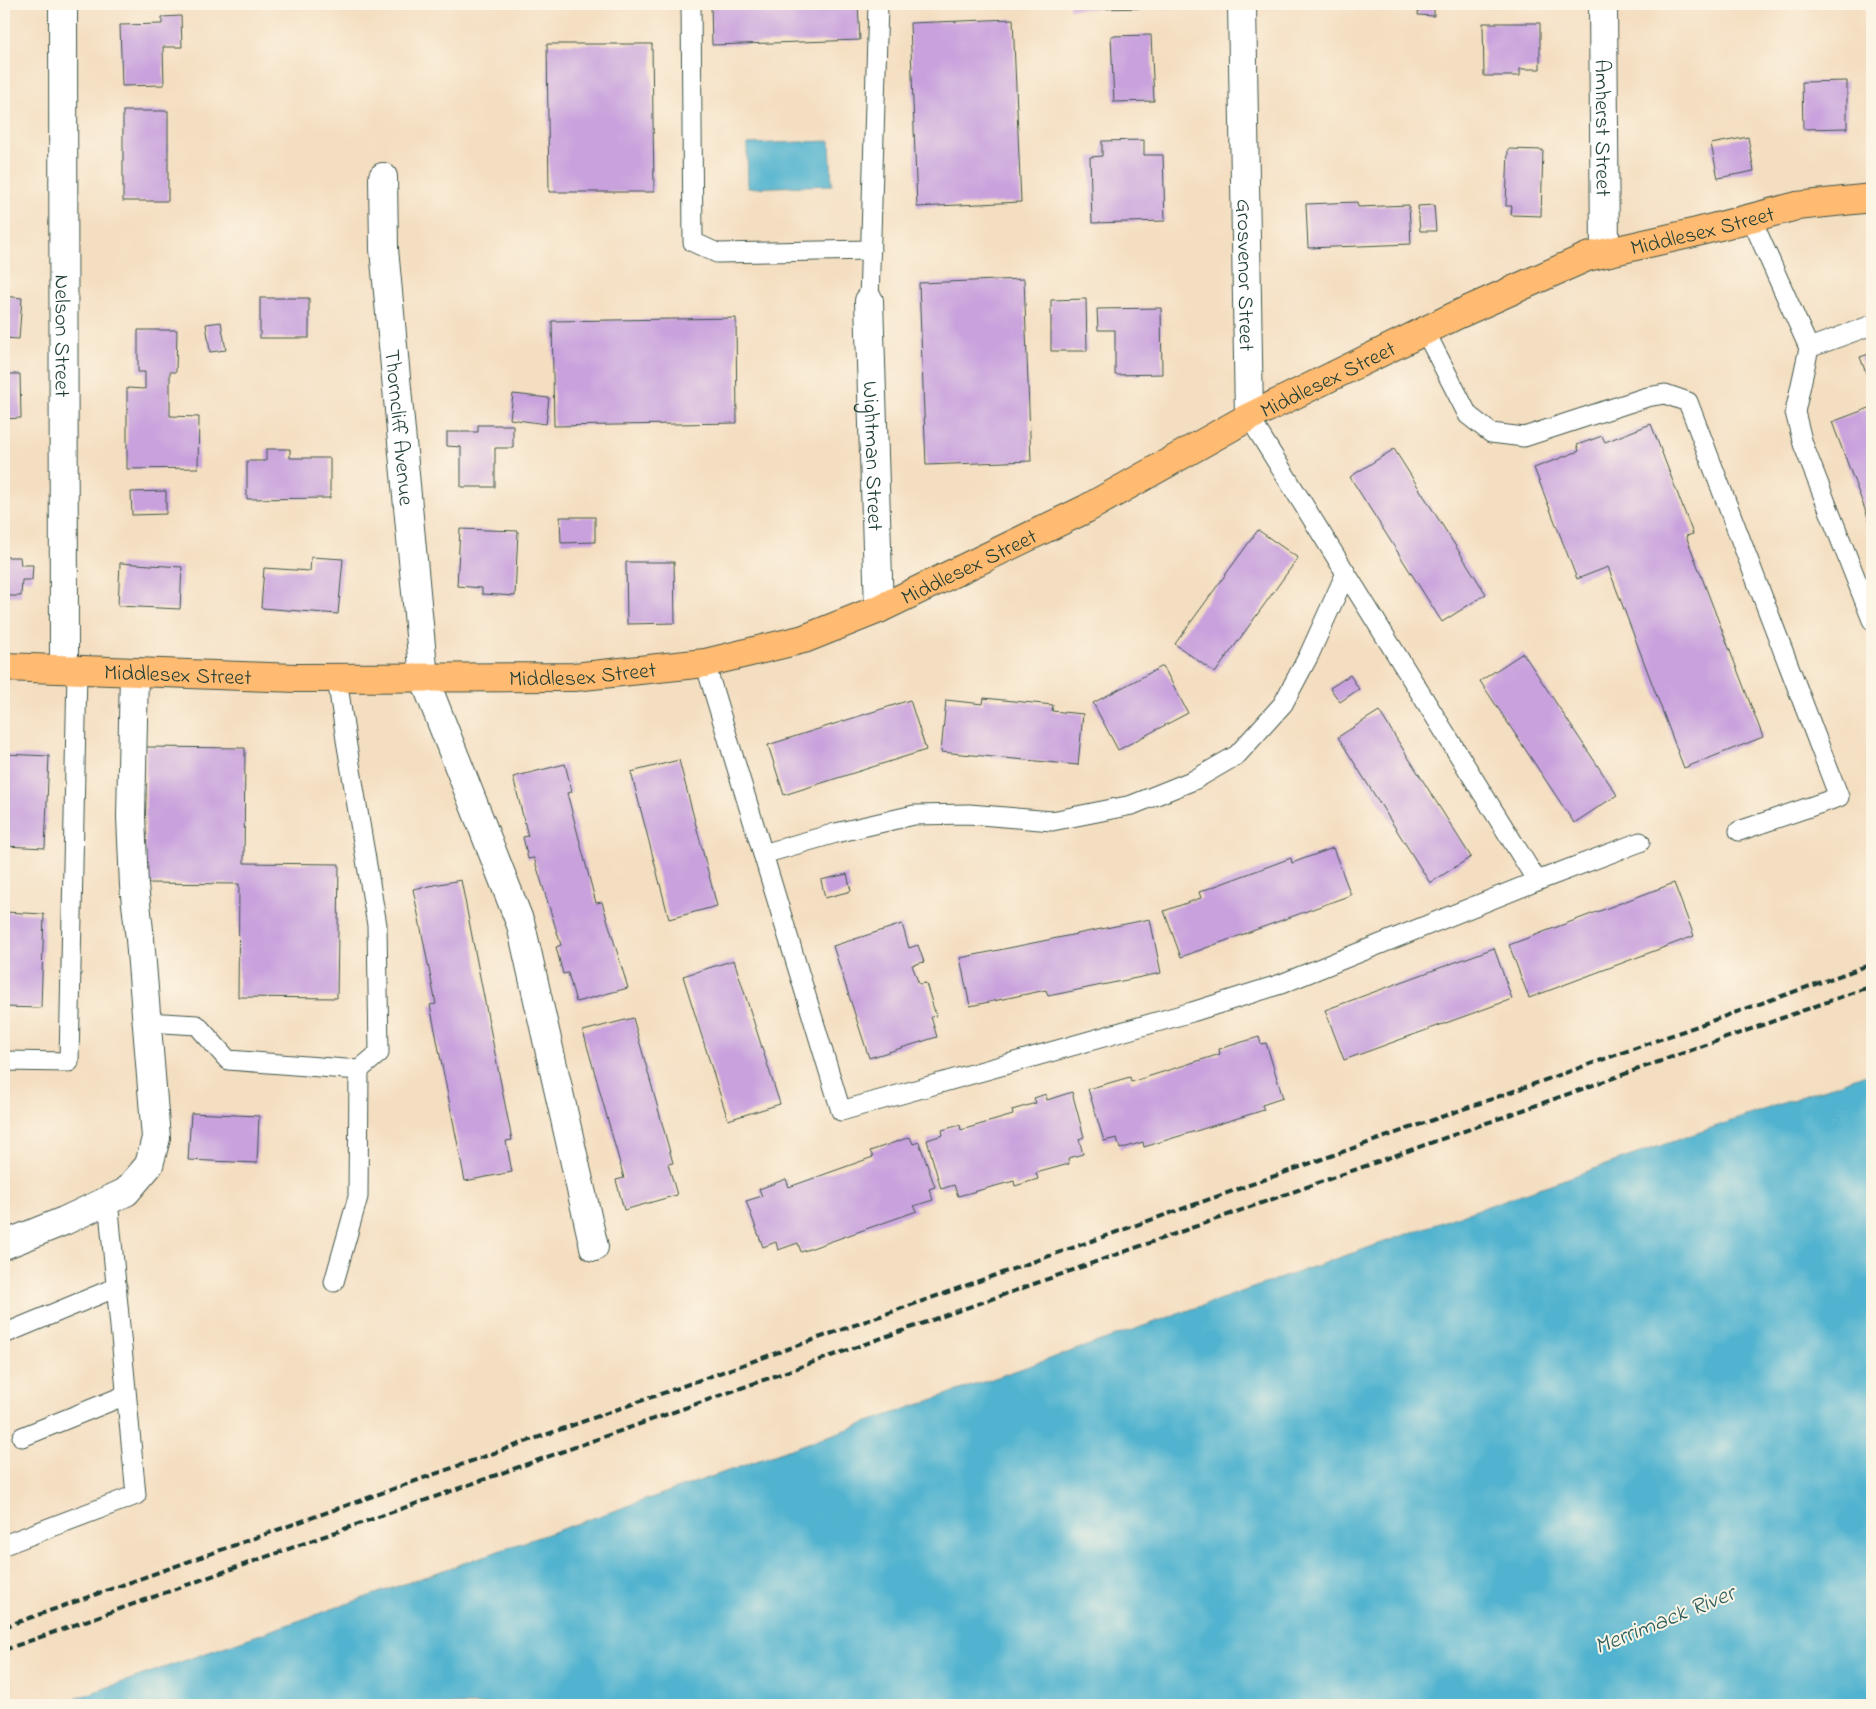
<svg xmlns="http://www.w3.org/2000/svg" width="1876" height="1709" font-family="'Indie Flower',sans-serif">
	<rect width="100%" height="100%" fill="#fcf5e5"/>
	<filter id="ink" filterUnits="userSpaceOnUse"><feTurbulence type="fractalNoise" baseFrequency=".02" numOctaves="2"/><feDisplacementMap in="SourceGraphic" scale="10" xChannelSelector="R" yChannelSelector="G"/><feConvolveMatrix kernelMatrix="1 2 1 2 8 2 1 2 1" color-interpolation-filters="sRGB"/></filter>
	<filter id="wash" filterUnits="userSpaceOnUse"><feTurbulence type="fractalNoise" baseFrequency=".0096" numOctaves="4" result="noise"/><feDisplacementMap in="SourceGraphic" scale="20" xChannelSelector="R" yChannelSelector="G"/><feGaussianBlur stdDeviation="1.12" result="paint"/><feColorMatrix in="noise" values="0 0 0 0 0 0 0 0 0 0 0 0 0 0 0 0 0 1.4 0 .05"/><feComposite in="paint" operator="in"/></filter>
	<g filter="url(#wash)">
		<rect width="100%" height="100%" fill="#f4dec1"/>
		<g fill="#51b3cf" stroke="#387882">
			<path d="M830 141 832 185 748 188 747 144Z"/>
			<path d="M1872 1072V1705H57Z"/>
		</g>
		<g id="blocks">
			<g fill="#c8a1dd">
				<path d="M711 4H858L860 40 712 45Z"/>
				<path d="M1069 4H1174V8L1069 9Z"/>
				<path d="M1419 4H1434V16L1418 15Z"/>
				<path d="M181 16 182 47H163L164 85 122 86 120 25 162 24V17Z"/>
				<path d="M1013 19 1021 202 917 207 910 23Z"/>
				<path d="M1483 23H1540V69H1520V76H1484Z"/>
				<path d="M1151 35 1154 101 1114 102 1111 36Z"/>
				<path d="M547 44H652L654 192H549Z"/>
				<path d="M1847 81V128L1803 129 1802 82Z"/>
				<rect x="123" y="111" width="45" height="90"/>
				<path d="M1748 137 1754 171 1718 178 1711 144Z"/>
				<path d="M1144 140V155H1163L1165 221 1092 223 1090 157 1102 156V141Z"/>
				<path d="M1508 149 1543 150 1541 216 1511 215 1512 206H1506Z"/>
				<path d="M1357 202 1358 207 1409 205 1411 244 1308 248 1306 204Z"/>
				<path d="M1434 205 1436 231H1420L1418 206Z"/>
				<path d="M1024 279 1031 461 926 465 919 283Z"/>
				<path d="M4 296 22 298 19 339 4 338Z"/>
				<rect x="260" y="298" width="49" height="40"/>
				<path d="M1086 299 1087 351H1051V300Z"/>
				<path d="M1161 308 1162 374 1115 375V330H1098L1097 309Z"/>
				<path d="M736 318 737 423 554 426 552 321Z"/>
				<path d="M221 322 226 350 210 352 206 324Z"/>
				<path d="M138 330H177L176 372H170V416L199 417 198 468 127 469V388L145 389V372H138Z"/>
				<path d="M1872 353V389L1860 357Z"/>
				<path d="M4 374H20L21 418 4 419Z"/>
				<path d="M513 394 549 398 546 424 510 419Z"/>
				<path d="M1872 407V528L1832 422Z"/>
				<path d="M1651 424 1693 534 1686 536 1763 737 1684 768 1608 567 1577 579 1534 468 1579 451 1577 445 1602 436 1605 442Z"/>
				<path d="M478 425H513V448H495V487H461V447L447 446V432H478Z"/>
				<path d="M266 449H290V458H330V498L247 499V461H266Z"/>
				<path d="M1394 449 1486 594 1442 622 1350 477Z"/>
				<path d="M166 491V514L132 515 131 492Z"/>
				<path d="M560 517H595V542L561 543Z"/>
				<path d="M460 529 518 531 515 596 482 594V588L457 586Z"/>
				<path d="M1258 530 1298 558 1215 673 1175 644Z"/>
				<path d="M4 557H20L21 565H33L32 580H22L21 596H4Z"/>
				<path d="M311 557 343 559 338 614 261 608 264 568 310 571Z"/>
				<path d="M626 562H674L675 623 627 624Z"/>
				<path d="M120 563 182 567 180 609 118 606Z"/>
				<path d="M1523 653 1617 795 1574 823 1480 681Z"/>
				<path d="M1163 666 1188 713 1118 750 1093 703Z"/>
				<path d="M1350 675 1359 689 1340 702 1330 688Z"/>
				<path d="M984 698 1053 705 1052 711 1083 714 1078 765 941 752 946 700 983 704Z"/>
				<path d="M910 700 926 750 784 795 768 745Z"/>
				<path d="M1379 711 1471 857 1430 883 1338 737Z"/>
				<path d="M146 747 245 748 244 863 339 864 337 998 238 997 239 884 145 883Z"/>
				<path d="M4 754 49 756 45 848 4 846Z"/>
				<path d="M679 760 717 906 669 919 631 772Z"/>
				<path d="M565 764 572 792 567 793 596 903 602 902 628 988 576 1002 568 973 563 974 556 947 561 945 534 858 528 859 523 837 528 836 513 777Z"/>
				<path d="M1333 848 1351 895 1181 957 1164 911 1201 898 1199 892 1291 858 1292 863Z"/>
				<path d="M847 874 851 891 825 898 821 880Z"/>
				<path d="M461 880 512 1140 506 1141 512 1172 465 1181 430 1005 436 1004 413 889Z"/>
				<path d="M1674 883 1694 936 1529 998 1509 945Z"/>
				<path d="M4 912 44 914 41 1008 4 1007Z"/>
				<path d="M1150 919 1161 973 1048 996 1046 990 970 1006 960 958Z"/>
				<path d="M902 924 909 948 918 945 924 962 912 965 919 984 926 983 936 1016 931 1017 937 1037 869 1058 833 946Z"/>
				<path d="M1494 948 1512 999 1344 1060 1325 1010Z"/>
				<path d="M734 960 780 1104 728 1120 683 976Z"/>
				<path d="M633 1018 673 1163 668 1164 677 1195 624 1210 616 1180 624 1178 583 1031Z"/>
				<path d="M1259 1037 1261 1044 1266 1043 1283 1098 1262 1105 1264 1110 1144 1147 1143 1142 1120 1149 1117 1138 1104 1141 1088 1089 1130 1077 1131 1082 1220 1054 1219 1049Z"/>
				<path d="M1072 1092 1084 1137 1079 1139 1083 1154 1068 1158 1069 1164 1036 1173 1038 1179 1015 1186 1014 1181 958 1196 954 1185 941 1189 927 1140 943 1135 942 1130 960 1125 961 1130 1013 1115 1012 1110 1036 1103 1034 1098 1046 1094 1047 1100Z"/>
				<path d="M191 1113 259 1116 257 1163 188 1160Z"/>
				<path d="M910 1137 913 1144 919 1142 935 1187 929 1189 933 1200 914 1206 917 1211 801 1252 798 1243 778 1250 776 1242 763 1247 746 1201 762 1196 759 1189 786 1179 789 1187 873 1157 870 1151Z"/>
			</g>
		</g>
	</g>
	<g filter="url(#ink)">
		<use href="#blocks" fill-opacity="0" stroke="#3f5549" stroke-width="1"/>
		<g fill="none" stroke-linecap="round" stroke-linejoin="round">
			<defs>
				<g id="service">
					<path d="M691 4 693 242 717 253 871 250"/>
					<path d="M1751 218 1809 348 1872 325"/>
					<path d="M869 301 878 4"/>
					<path d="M1425 331 1468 415 1491 433 1524 437 1647 397 1665 394 1688 402 1839 797 1739 831"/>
					<path d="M1809 348 1795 412 1803 444 1872 620"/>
					<path d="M1249 417 1537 881"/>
					<path d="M705 663 841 1111 1192 1012 1281 984 1537 881 1640 842"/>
					<path d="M763 854 836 833 914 815 969 814 1052 821 1132 805 1194 780 1237 755 1283 704 1309 655 1346 573"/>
					<path d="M147 1022 197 1025 228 1060 359 1070 379 1053 377 925 346 740 337 678"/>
					<path d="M4 1061 69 1062 77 670"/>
					<path d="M334 1282 358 1197 359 1070"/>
					<path d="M4 1334 117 1287"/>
					<path d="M22 1437 126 1395"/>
					<path d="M4 1545 136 1495 108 1200"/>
				</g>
				<g id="minor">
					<path id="s1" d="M63 4 64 669"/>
					<path id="s2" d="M1242 4 1249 417"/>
					<path id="s3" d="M1603 4 1605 253"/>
					<path id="s4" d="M383 177 384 249 424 678 521 925 594 1247"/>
					<path id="s5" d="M869 301 879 609"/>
					<path d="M4 1245 64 1221 126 1192 149 1165 156 1138 140 939 134 886 131 817 134 672"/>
				</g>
				<g id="primary">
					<path id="s6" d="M4 667 297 678 574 677 705 663 804 639 879 609 1086 509 1249 417 1457 315 1587 257 1693 233 1797 206 1872 198"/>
				</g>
			</defs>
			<use href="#service" stroke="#3f5549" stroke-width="21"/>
			<use href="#minor" stroke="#3f5549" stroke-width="30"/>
			<use href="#primary" stroke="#3f5549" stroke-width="30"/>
			<use href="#service" stroke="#fff" stroke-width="19"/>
			<use href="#minor" stroke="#fff" stroke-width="28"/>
			<use href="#primary" stroke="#ffbb71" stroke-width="28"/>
			<g stroke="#1f3d34" stroke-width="4" stroke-dasharray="8 4" stroke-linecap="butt">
				<path d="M4 1627 1872 964"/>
				<path d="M4 1650 1872 986"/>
			</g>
		</g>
	</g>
	<g text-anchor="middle" stroke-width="4" stroke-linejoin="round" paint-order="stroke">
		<g font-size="22" fill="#1f3d34" stroke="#fcf5e5">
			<text dy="8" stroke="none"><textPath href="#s3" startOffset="124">Amherst Street</textPath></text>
			<text dy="8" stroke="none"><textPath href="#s6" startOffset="1794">Middlesex Street</textPath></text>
			<text dy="8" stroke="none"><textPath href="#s2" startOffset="271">Grosvenor Street</textPath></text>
			<text dy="8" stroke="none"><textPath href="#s1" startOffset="332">Nelson Street</textPath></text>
			<text dy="8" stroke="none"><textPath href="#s6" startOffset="1389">Middlesex Street</textPath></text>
			<text dy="8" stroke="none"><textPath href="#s4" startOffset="251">Thorncliff Avenue</textPath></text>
			<text dy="8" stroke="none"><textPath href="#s5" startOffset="155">Wightman Street</textPath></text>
			<text dy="8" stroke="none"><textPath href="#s6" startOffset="984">Middlesex Street</textPath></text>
			<text dy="8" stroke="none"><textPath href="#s6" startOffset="174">Middlesex Street</textPath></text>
			<text dy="8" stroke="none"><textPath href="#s6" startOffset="579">Middlesex Street</textPath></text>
		</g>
		<g font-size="24" font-style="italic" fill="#2e6062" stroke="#fcf5e5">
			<text transform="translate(1664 1619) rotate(-22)" y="8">Merrimack River</text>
		</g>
	</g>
	<rect width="1876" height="1709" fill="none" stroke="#fcf5e5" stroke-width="20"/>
</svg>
